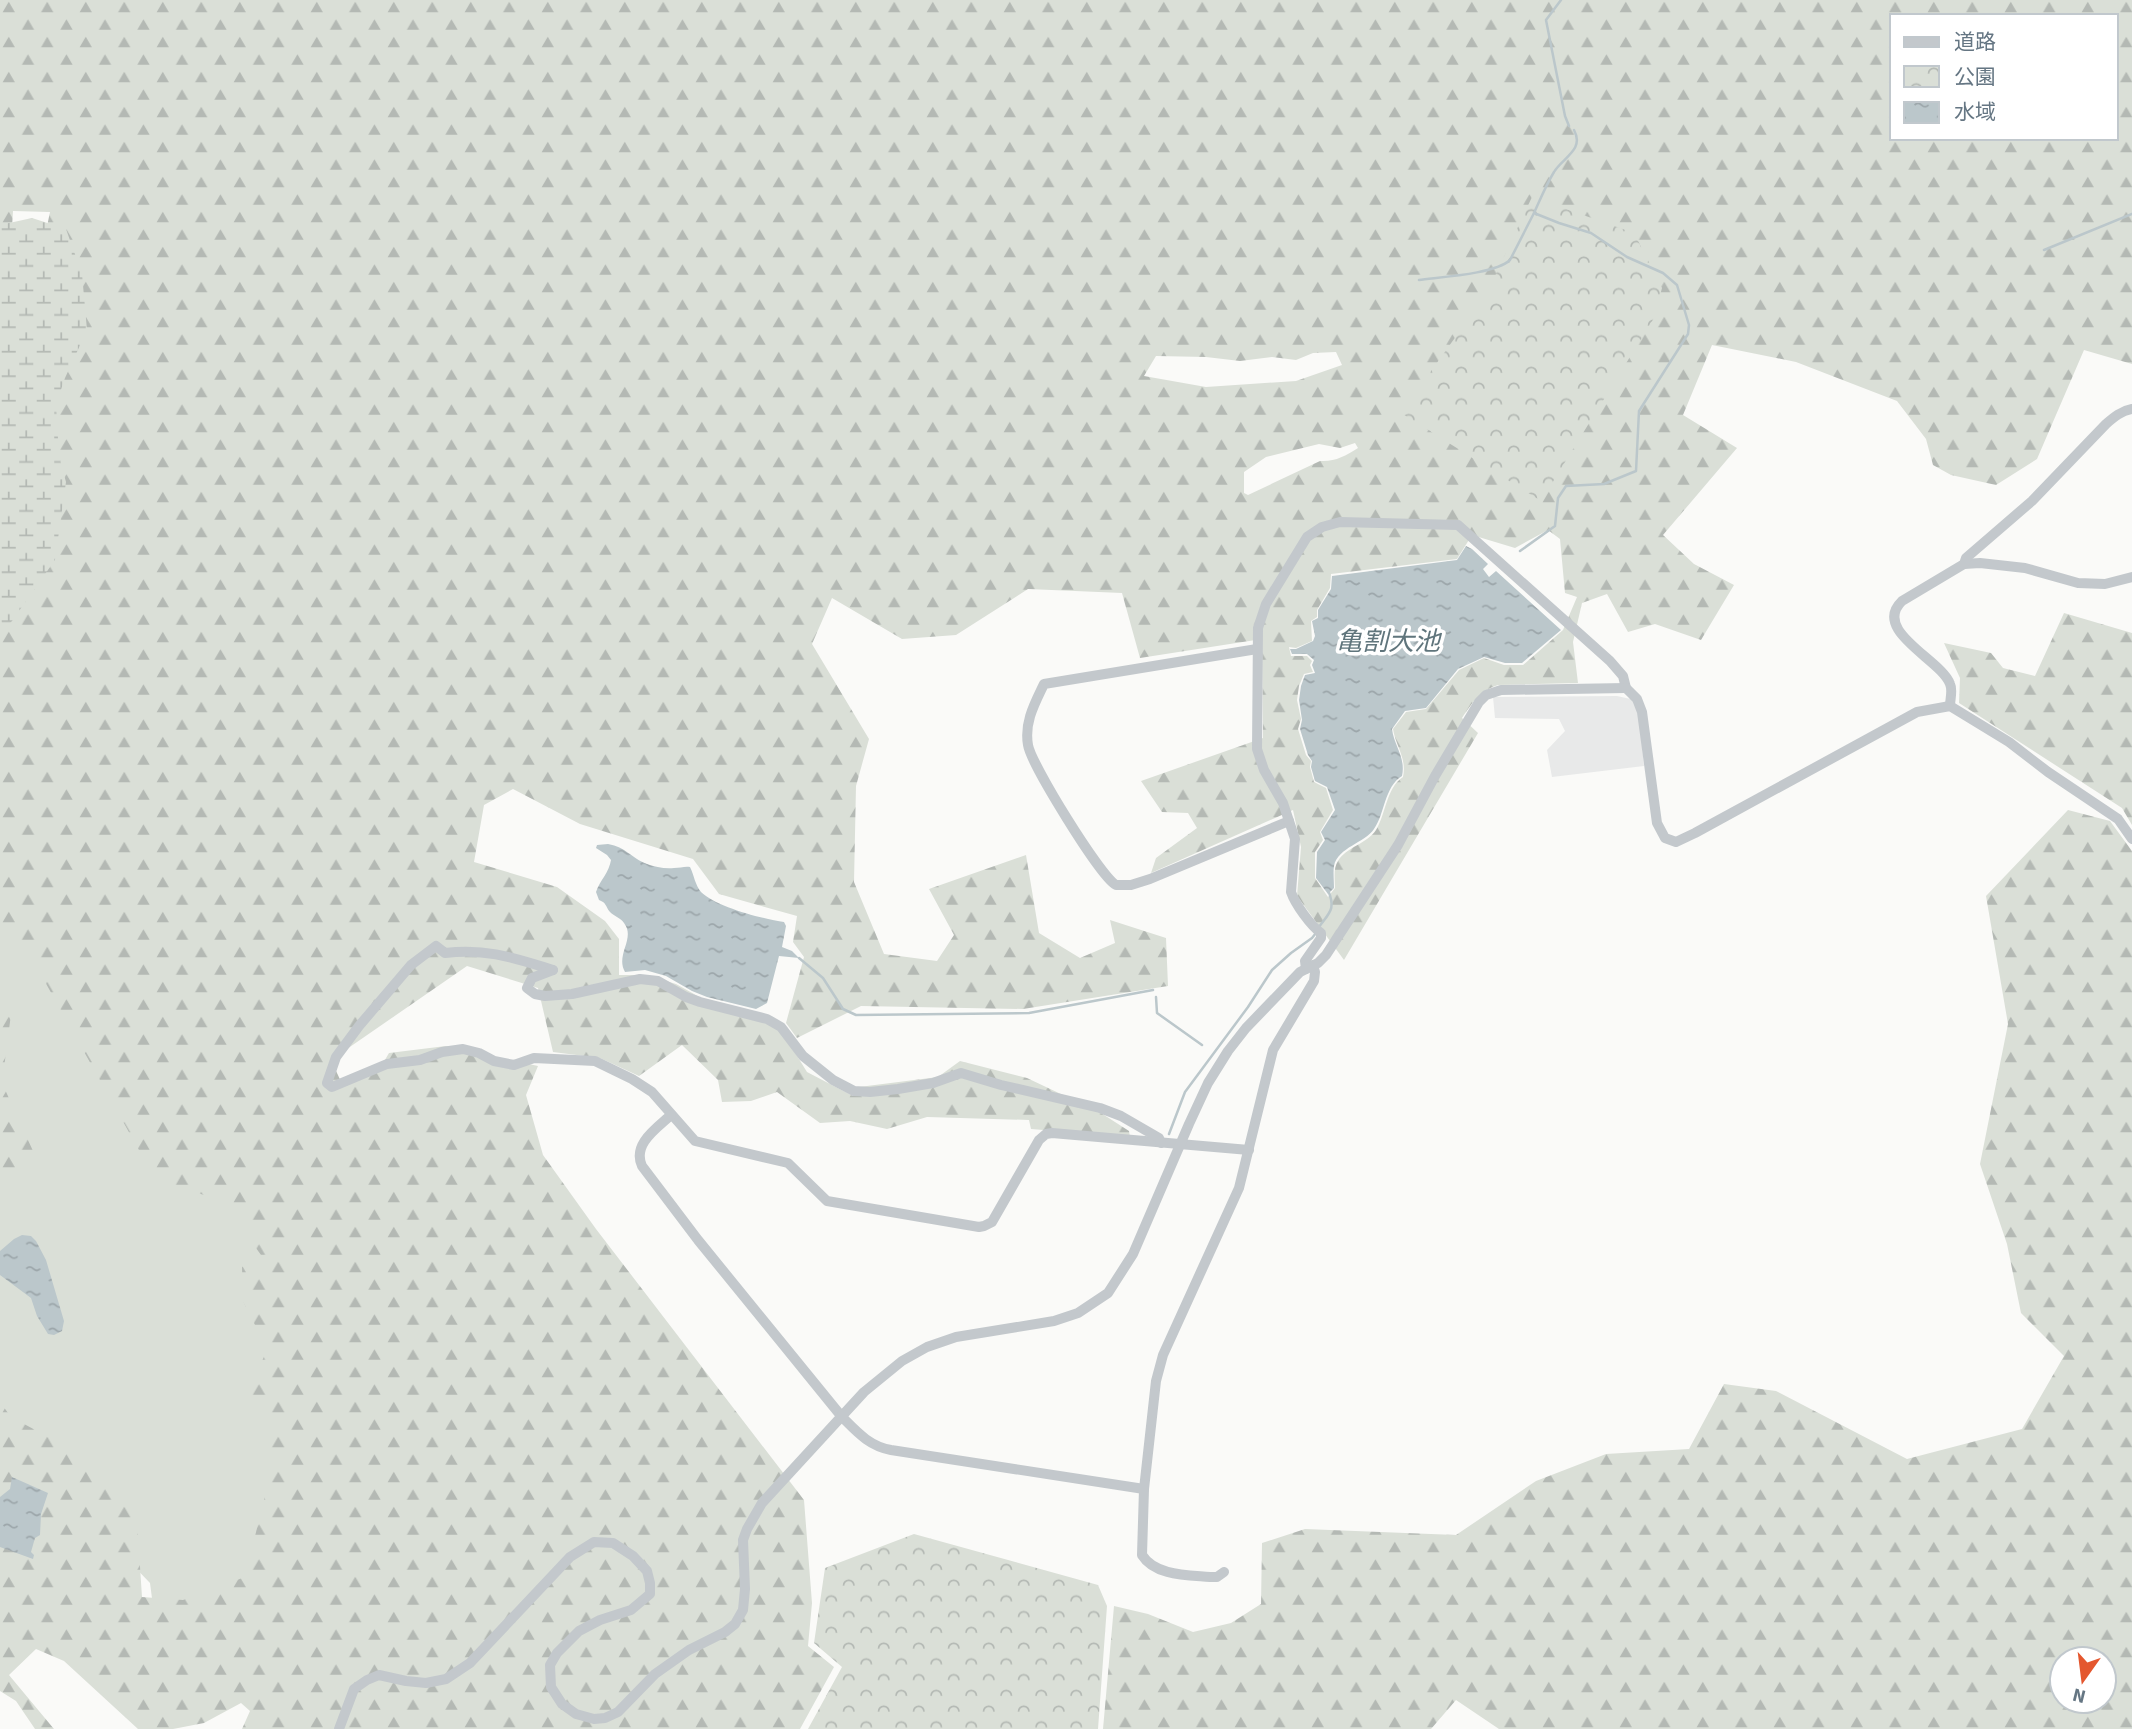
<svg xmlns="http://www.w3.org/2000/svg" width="2132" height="1729" font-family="'Source Sans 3','Noto Sans JP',sans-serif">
	<defs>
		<pattern id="forest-firs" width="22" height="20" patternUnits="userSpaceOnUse" patternTransform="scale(1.75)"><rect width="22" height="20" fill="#dadfd7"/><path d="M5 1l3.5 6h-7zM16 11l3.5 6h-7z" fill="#b4b9b4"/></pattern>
		<pattern id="wetland-marsh" width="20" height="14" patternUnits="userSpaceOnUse" patternTransform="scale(1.75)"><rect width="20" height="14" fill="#dadfd7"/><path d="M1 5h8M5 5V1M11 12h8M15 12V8" fill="none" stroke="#b4b9b4"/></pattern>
		<pattern id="park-crowns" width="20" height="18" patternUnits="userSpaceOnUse" patternTransform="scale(1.75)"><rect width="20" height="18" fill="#dadfd7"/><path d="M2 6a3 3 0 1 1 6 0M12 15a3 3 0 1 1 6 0" fill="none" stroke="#b4b9b4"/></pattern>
		<pattern id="water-ripples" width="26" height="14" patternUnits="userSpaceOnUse" patternTransform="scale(1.75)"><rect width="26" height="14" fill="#bbc7cb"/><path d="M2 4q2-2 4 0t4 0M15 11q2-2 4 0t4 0" fill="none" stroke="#9ca6aa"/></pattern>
	</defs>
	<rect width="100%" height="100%" fill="#fafaf8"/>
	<path fill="#e8e9e9" d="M1617 696 1635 700 1639 714 1644 766 1552 777 1547 750 1565 731 1559 719 1495 718 1493 697Z"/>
	<path fill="#dadfd7" d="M0 850 482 1437 159 1652 150 1583 126 1558 0 1475Z"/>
	<g fill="url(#forest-firs)" fill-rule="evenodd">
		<path d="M0 0H2132V364L2084 350 2037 459 1996 485 1951 475 1933 465 1926 439 1897 401 1796 362 1712 345 1683 415 1737 448 1663 535 1694 564 1734 585 1701 640 1655 624 1628 632 1607 594 1582 603 1573 642 1578 683 1498 685C1479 691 1473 702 1462 718L1478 733 1344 960 1297 896 1301 847 1293 810 1151 873 1156 858 1197 828 1188 813 1162 812 1141 781 1263 738 1262 639 1140 658 1122 593 1028 589 956 635 902 639 832 598 812 644 869 739 856 786 854 882 884 954 937 961 954 935 929 889 1026 855 1039 933 1080 958 1115 943 1110 920 1166 938 1168 986 1023 1009 861 1006 797 1038 786 1023 804 957 793 942 797 916 719 894 693 859 580 824 513 789 484 805 474 862 557 887 605 921 619 939V975H647L676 984 703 999 773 1017 807 1072 853 1096 859 1087 938 1077 960 1061 1027 1078 1101 1113 1129 1131 1130 1137 1031 1129 1029 1120 927 1117 887 1129 850 1121 820 1123 777 1092 751 1101 722 1102 718 1080 682 1045 639 1076 600 1058 553 1052 538 988 467 966 331 1060 343 1086 379 1070 389 1053 446 1046 538 1066 526 1095 543 1155 596 1229 804 1500 812 1603 808 1646 834 1667 800 1729H242L250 1711 241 1703 204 1723 173 1729H138L64 1661 36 1649 9 1675 54 1729H35L16 1701 0 1691V1402L11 1417 95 1462 137 1521 142 1597 183 1600 245 1577 271 1471 269 1423 250 1391 267 1349 243 1301 242 1267 261 1255 223 1202 154 1177 25 946 10 945 0 952V313L45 236 50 212 13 211 11 243 0 271ZM1892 16H2116V138H1892ZM1336 352 1342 365 1296 381 1206 387 1144 376 1156 356 1206 357 1240 361 1272 357 1296 360 1313 353ZM1355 443 1358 448C1345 456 1335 462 1320 461L1248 495 1244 493V472L1266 457 1319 444 1340 448ZM1548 530 1560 539 1565 593 1577 597 1563 630 1523 665H1504L1484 658 1459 670 1426 709 1406 712 1393 729C1396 747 1407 758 1403 777 1386 788 1386 814 1376 830 1367 844 1346 847 1338 861 1333 868 1335 880 1335 888L1328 897 1315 878V852L1323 840 1320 832 1333 810 1326 788 1314 782 1310 767 1311 761 1306 755 1298 729 1301 719 1297 700 1299 686 1304 674 1313 672 1310 665 1312 661 1307 656H1291L1289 647 1296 648 1312 641 1311 621 1317 617V610L1330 588 1331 574 1457 559 1472 535 1515 548Z"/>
		<path d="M2064 613 2132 633V825L2122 808 1959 703 1960 678 1944 643 1991 653 2003 668 2035 676Z"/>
		<path d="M2068 810 2110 821 2132 851V1729H1499L1456 1700 1431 1729H1103L1114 1606 1148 1614 1193 1632 1231 1623 1261 1604 1262 1543 1305 1529 1456 1535 1536 1481 1606 1454 1689 1449 1724 1384 1776 1391 1907 1459 2022 1429 2064 1356 2021 1313 2007 1244 1980 1164 2008 1024 1986 896ZM2062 1659H2104V1701H2062Z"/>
		<path d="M13 999 2 1083 38 1162 0 1197V1010Z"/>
	</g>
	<path fill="url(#wetland-marsh)" d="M32 218 66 229 82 274 87 330 65 378 56 404 59 456 66 482 55 560 12 621 0 634V225Z"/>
	<g fill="url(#park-crowns)">
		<path d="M1532 197 1634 233 1662 288 1654 318 1541 501 1401 413 1487 293Z"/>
		<path d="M914 1534 1098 1585 1107 1606 1098 1729H808L842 1667 814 1643 825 1568Z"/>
	</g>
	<g fill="url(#water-ripples)">
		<path d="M1466 546 1472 549 1488 564 1483 569 1489 577 1496 571 1561 630 1522 663H1505L1484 657 1458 669 1426 708 1405 711 1392 729C1394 746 1406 757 1402 776 1384 787 1385 814 1374 829 1365 843 1338 847 1334 866 1333 872 1334 881 1334 888L1328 894 1316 878 1317 852 1325 840 1321 832 1335 810 1327 787 1315 781 1311 767 1312 761 1308 755 1300 729 1302 720 1299 700 1301 686 1305 675 1315 673 1312 665 1314 660 1307 654H1292L1290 649H1296L1313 641 1315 636 1312 621 1318 618V610L1331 589 1332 576 1457 560Z"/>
		<path d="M608 844C626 847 631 858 647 864 655 867 665 869 674 868 680 868 685 866 690 867 694 875 695 885 701 892 716 907 763 919 784 922L786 926 782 947 792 951 799 958 779 956 767 1003 756 1009 707 997 692 991 666 976 645 970 625 972C615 955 636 938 624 923 621 918 614 916 610 912 605 906 607 903 599 900L596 892C600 880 609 873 611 860L607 855 596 848 597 845Z"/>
		<path d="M22 1235 31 1236 36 1241 46 1260 64 1321 62 1331 54 1335 48 1334 37 1316 31 1298 0 1275V1251L14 1239Z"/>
		<path d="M12 1477 48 1493 41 1514 40 1535 35 1538 31 1552 34 1555 33 1559 0 1547V1497L10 1489Z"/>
	</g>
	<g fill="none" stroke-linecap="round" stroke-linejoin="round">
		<g stroke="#bbc7cb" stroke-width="2.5">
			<path d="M1561 0 1546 20 1565 116 1569 126"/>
			<path d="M2044 250 2132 214"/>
			<path d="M1419 280C1441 277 1495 274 1510 260L1534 213"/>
			<path d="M1520 551 1555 526 1558 498 1566 486 1604 484 1636 471 1639 411 1688 334 1689 325 1677 285 1663 273 1627 257 1591 233 1559 223 1534 213C1540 200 1546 185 1554 172 1562 158 1585 150 1574 130"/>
			<path d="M1319 927C1330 912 1336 909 1328 890"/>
			<path d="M799 958 823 978 843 1009 856 1015 1029 1013 1153 990"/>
			<path d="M1156 997 1157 1013 1202 1045"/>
			<path d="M1169 1134 1185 1092 1248 1007 1272 970 1291 953 1312 938 1316 933"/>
		</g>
		<g stroke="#c3c8cc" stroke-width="10">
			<path d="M1964 564 1980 563 2025 568 2078 583 2105 584 2132 577"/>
			<path d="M1257 649 1044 684C1035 703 1024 722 1028 745 1031 764 1100 876 1116 885H1131L1150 879 1289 821"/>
			<path d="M1950 706C1950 699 1953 690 1950 684 1942 660 1871 631 1902 601L1964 564 1966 558 2032 501 2106 424C2114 417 2121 411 2132 409"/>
			<path d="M1306 969 1305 961 1321 938V933C1311 926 1295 904 1291 892L1295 839 1283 803 1264 770 1257 749 1258 628 1266 604 1307 537 1322 527 1340 522 1458 525 1610 661 1623 676 1626 688 1637 699 1642 712 1657 823 1665 838 1676 842 1695 833 1917 712 1950 706 2009 742 2048 772 2118 819 2132 839"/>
			<path d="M553 970C514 958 487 948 445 953L436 946 411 965 359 1026 336 1057 327 1083 332 1087 387 1064 420 1060 442 1052 463 1049 479 1053 494 1061 514 1065 534 1058 595 1061 632 1079 652 1092 695 1141 788 1163 827 1201 979 1227 984 1226 992 1222 1039 1140 1046 1134 1052 1133 1249 1150"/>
			<path d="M553 970 532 978 527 988 535 994 545 996 572 994 640 979 658 981 686 997 700 1002 767 1019 781 1027 803 1056 833 1080 854 1091 870 1092 898 1089 933 1083 961 1073 1001 1085 1100 1108 1121 1116 1159 1138 1161 1143"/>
			<path d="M671 1115C657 1128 632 1144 642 1166L698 1240 842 1417C857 1432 869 1446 891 1450L1144 1489"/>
			<path d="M1224 1572 1217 1577H1210C1188 1575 1155 1576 1142 1555L1144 1489 1156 1381 1163 1355 1239 1188 1273 1050 1314 981 1315 972 1313 965"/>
			<path d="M339 1729 354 1689 367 1680 379 1675 406 1681 426 1683 446 1679 470 1663 570 1557 594 1542 613 1543 633 1556 647 1571 650 1583V1594L631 1610 600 1620 579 1631 557 1653 550 1665 551 1687 562 1704 576 1714 594 1719 605 1718 618 1712 655 1674 689 1650 725 1632 735 1624 743 1610 745 1589 743 1540 747 1529 762 1503 864 1392 902 1361 927 1347 956 1337 1054 1321 1078 1313 1108 1293 1133 1254 1189 1124 1208 1083 1228 1051 1246 1028 1300 972 1318 963 1326 955 1398 845 1435 776 1479 702 1486 695 1501 690 1626 688"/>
		</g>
	</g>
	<g text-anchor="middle" stroke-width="7" stroke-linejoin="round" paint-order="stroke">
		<g font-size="26" font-style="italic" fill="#60757c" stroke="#fff">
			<text x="1388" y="650">亀割大池</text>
		</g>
	</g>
	<rect x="1890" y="14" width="228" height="126" fill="#ffffff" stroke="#c1c8cd" stroke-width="2"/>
	<rect x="1904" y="37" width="35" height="10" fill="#c3c8cc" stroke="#c1c8cd" stroke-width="2"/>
	<text x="1954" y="49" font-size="21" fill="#657683">道路</text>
	<rect x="1904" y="66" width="35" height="21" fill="url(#park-crowns)" stroke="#c1c8cd" stroke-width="2"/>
	<text x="1954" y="84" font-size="21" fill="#657683">公園</text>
	<rect x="1904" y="102" width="35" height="21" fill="url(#water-ripples)" stroke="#c1c8cd" stroke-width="2"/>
	<text x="1954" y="119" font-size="21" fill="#657683">水域</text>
	<g transform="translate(2083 1680) rotate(194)"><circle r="33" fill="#ffffff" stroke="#c1c8cd" stroke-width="2"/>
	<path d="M0-5L12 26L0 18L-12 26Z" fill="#e4572e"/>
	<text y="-10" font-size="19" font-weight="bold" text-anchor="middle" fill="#657683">N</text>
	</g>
</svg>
